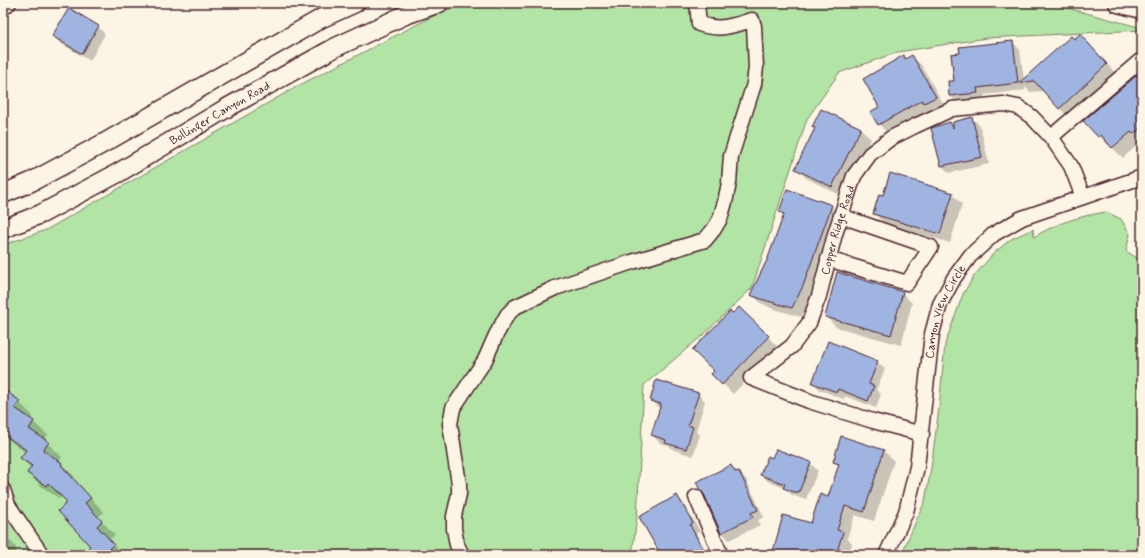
<svg xmlns="http://www.w3.org/2000/svg" width="1145" height="558" font-family="Mynerve,sans-serif">
	<rect width="100%" height="100%" fill="#fcf5e5"/>
	<filter id="ink" filterUnits="userSpaceOnUse"><feTurbulence type="fractalNoise" baseFrequency=".025" numOctaves="2"/><feDisplacementMap in="SourceGraphic" scale="8" xChannelSelector="R" yChannelSelector="G"/><feConvolveMatrix kernelMatrix="1 2 1 2 8 2 1 2 1" color-interpolation-filters="sRGB"/></filter>
	<g filter="url(#ink)">
		<g fill="#b2e4a5" stroke="#7e8268">
			<path d="M479 3H1049L1142 28V30L986 38 898 52 839 73 807 119 752 288 703 335 644 385 637 517 632 555H3V245L46 230 296 87 445 10Z"/>
			<path d="M1106 212 1121 219 1130 234 1126 251 1142 261V555H901L925 501 931 468 939 408 945 344 963 294 974 276 994 253 1011 239 1033 229 1034 237C1056 223 1080 216 1106 212Z"/>
		</g>
		<g fill="#0003">
			<path d="M98 27 105 34 90 61 60 43 53 36Z"/>
			<path d="M1074 41 1090 45 1116 74 1069 118 1044 91 1030 92 1025 87V90L984 95 985 100 958 103 950 96 955 82 961 53 1013 42 1020 50 1024 80Z"/>
			<path d="M912 56 922 66 945 107 935 112 932 109 888 134 879 124 880 107 904 57 906 59Z"/>
			<path d="M1142 82V141L1123 158 1110 145 1109 146 1085 121Z"/>
			<path d="M972 118 980 126 989 164 949 173 942 166 950 124 954 128Z"/>
			<path d="M850 123 861 129 871 139 842 196 806 178 796 168 816 129 814 127Z"/>
			<path d="M952 194 962 204 950 243 884 223 874 213 884 196Z"/>
			<path d="M831 206 840 215 812 296 801 317 771 308 761 303 752 294 769 259 784 216 780 211Z"/>
			<path d="M902 293 912 303 901 345 836 327 826 317Z"/>
			<path d="M739 308 778 347 733 394 713 374 716 371Z"/>
			<path d="M877 362 885 369 876 390 881 394 876 408 845 396 844 399 820 390 813 382Z"/>
			<path d="M3 391 19 402 33 416 30 419 48 435 44 440 62 457 59 461 75 477 74 480 104 512 98 517 115 535 109 540 124 555H87L92 546 69 502 62 496 60 499 42 487 28 473 31 468 21 458 25 452 15 445 3 434Z"/>
			<path d="M698 394 705 401 696 431 700 435 693 456 674 450 669 446 660 443 652 435 660 409 651 400Z"/>
			<path d="M842 437 884 451 894 461 874 521 855 515 847 538 852 543 849 555H773L812 524 829 498 839 466 834 462Z"/>
			<path d="M773 459 810 463 818 471 806 499H803L792 495 785 488 769 482 761 475Z"/>
			<path d="M731 466 746 479 764 517 758 520 760 525 729 540 722 532Z"/>
			<path d="M677 496 684 504 700 531 696 533 709 555H662Z"/>
			<path d="M3 535 16 547V555H3Z"/>
		</g>
		<g fill="#a0b4e2" stroke="#4a1f2b">
			<path d="M69 8 99 26 82 54 52 36Z"/>
			<path d="M1080 34 1107 64 1059 109 1034 81 1019 83 1071 36 1074 39Z"/>
			<path d="M1013 41 1018 83 977 88 978 93 949 96 948 81H954L951 54 960 53 959 47Z"/>
			<path d="M904 55 905 59 912 55 936 97 924 103 922 100 878 125 870 112 879 107 863 79Z"/>
			<path d="M1137 75 1142 81V127L1133 134 1131 132 1112 148 1101 135 1098 137 1083 121Z"/>
			<path d="M821 109 861 128 832 187 795 169 815 128 812 127Z"/>
			<path d="M972 117 982 157 941 166 931 128 950 122 953 128V122Z"/>
			<path d="M890 173 953 193 940 234 873 214 879 194 883 195Z"/>
			<path d="M787 189 832 205 803 286 792 308 761 299 750 295 768 258 784 214 779 212Z"/>
			<path d="M837 272 903 292 891 335 825 317Z"/>
			<path d="M739 307 769 336 722 385 711 374 714 371 692 350 730 311 733 313Z"/>
			<path d="M828 341 878 361 869 384 874 386 868 401 838 389 837 392 812 383Z"/>
			<path d="M656 380 699 393 688 425 693 427 686 449 665 443 666 440 651 435 661 404 650 401Z"/>
			<path d="M3 389 20 401 15 408 34 421 29 429 49 442 43 450 62 463 61 465 91 498 85 503 102 521 97 526 114 544 109 549 115 555H81L90 546 58 511 67 502 48 483 46 486 27 473 32 466 20 458 26 450 3 434Z"/>
			<path d="M841 436 884 450 864 512 845 506 837 530 843 532 836 555H772L783 515 811 523 820 494 828 497 839 464 833 462Z"/>
			<path d="M776 449 811 462 799 492H794L783 488 785 484 760 475 768 456 772 458Z"/>
			<path d="M731 465 735 472 739 471 758 510 751 513 753 517 721 533 704 494 700 490 696 482Z"/>
			<path d="M677 495 693 523 690 525 706 555H661L639 517Z"/>
		</g>
		<g fill="none" stroke-linecap="round" stroke-linejoin="round">
			<defs>
				<g id="minor">
					<path d="M3 8 9 3"/>
					<path d="M1051 137 1140 61"/>
					<path d="M828 259 907 283 931 247 841 216"/>
					<path id="s1" d="M922 434 873 421 809 401 751 378 792 346 809 323 819 296 835 234 854 176 870 154 891 138 915 126 952 109 1003 104 1018 107 1032 117 1051 137 1071 166 1083 197"/>
					<path d="M3 490 8 505"/>
					<path d="M696 497 721 555"/>
					<path d="M3 505H8L42 555"/>
					<path d="M462 555 457 545 454 529V516L459 494V484L450 424 453 408 485 360 496 335 507 315 515 307 555 288 632 262 705 240 714 229 720 219 725 202 729 183 731 156 754 84 756 67 754 26 752 20C731 26 720 31 699 24L697 3"/>
					<path id="s2" d="M886 555 906 512 917 467 932 334 940 304 954 278 970 256 994 234 1022 218 1142 177"/>
				</g>
				<g id="major">
					<path d="M1118 3 1142 9"/>
					<path d="M3 194 31 182 104 143 322 18 355 3"/>
					<path id="s3" d="M3 229 41 214 118 173 225 109 334 48 405 15 439 3"/>
				</g>
			</defs>
			<use href="#minor" stroke="#4a1f2b" stroke-width="17"/>
			<use href="#major" stroke="#4a1f2b" stroke-width="21"/>
			<use href="#minor" stroke="#fcf5e5" stroke-width="14"/>
			<use href="#major" stroke="#fcf5e5" stroke-width="18"/>
		</g>
	</g>
	<g text-anchor="middle" stroke-width="3" stroke-linejoin="round" paint-order="stroke">
		<g font-size="12" fill="#4a1f2b" stroke="#fcf5e5">
			<text dy="4" stroke="none"><textPath href="#s3" startOffset="246">Bollinger Canyon Road</textPath></text>
			<text dy="4" stroke="none"><textPath href="#s1" startOffset="358">Copper Ridge Road</textPath></text>
			<text dy="4" stroke="none"><textPath href="#s2" startOffset="253">Canyon View Circle</textPath></text>
		</g>
	</g>
	<rect width="1145" height="558" fill="none" stroke="#fcf5e5" stroke-width="16"/>
	<rect x="8" y="8" width="1129" height="542" fill="none" stroke="#4a1f2b" stroke-width="1.5" filter="url(#ink)"/>
</svg>
